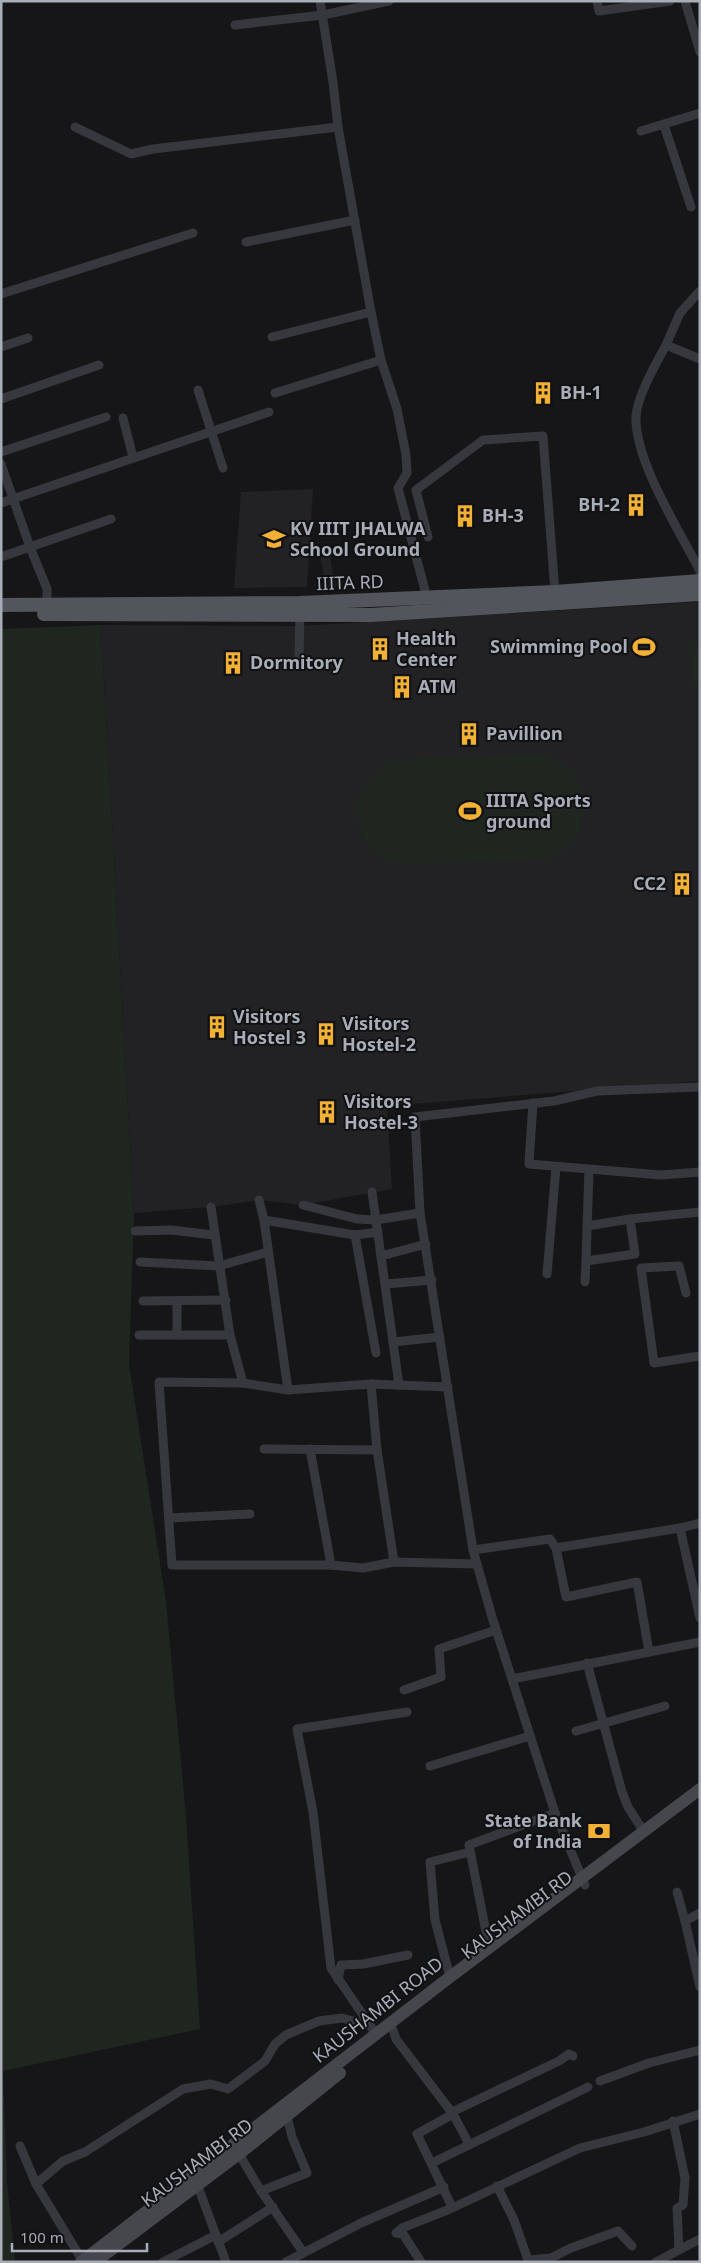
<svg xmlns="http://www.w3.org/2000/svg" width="701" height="2263" font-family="'Noto Sans',sans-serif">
	<rect width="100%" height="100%" fill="#161618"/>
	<g fill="#222225">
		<path d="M313 489 307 587 234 588 241 492Z"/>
		<path d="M320 556 330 557 336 588 327 590Z"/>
		<path d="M700 602V1081L387 1106 392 1189 303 1205 259 1200 211 1207 134 1213 101 625 300 626Z"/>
	</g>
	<g fill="#1e261f">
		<path d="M101 625 134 1213 129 1364 166 1602 186 1816 200 2029 3 2071 7 2182 15 2262H1V629Z"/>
		<path d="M700 644V684L694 685 688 646Z"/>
		<path d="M541 754C548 757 557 760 563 764 585 783 591 824 570 846 565 851 556 855 550 859L402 865 378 855 363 838 357 818 360 794 371 777 391 760Z"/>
	</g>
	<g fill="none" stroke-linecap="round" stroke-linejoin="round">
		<g stroke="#37383d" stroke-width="9">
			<path d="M320 1 333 82 338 127 371 312 381 360 397 409 406 455 407 473 398 488 427 598"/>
			<path d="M597 1 599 11 670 1"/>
			<path d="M685 1 700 52"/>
			<path d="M235 25 323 15 389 1"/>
			<path d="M664 125 691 207"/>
			<path d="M75 127 131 154 153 149 338 127"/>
			<path d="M641 131 700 113"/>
			<path d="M246 242 355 220"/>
			<path d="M1 294 193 233"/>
			<path d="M272 337 371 312"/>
			<path d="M666 345 680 313 700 291"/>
			<path d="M1 347 28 338"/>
			<path d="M700 359 666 345C656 364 638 394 636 416 634 460 679 530 700 571"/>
			<path d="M198 390 223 468"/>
			<path d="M275 393 381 360"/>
			<path d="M1 399 99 365"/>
			<path d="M123 418 133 457"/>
			<path d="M1 452 106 417"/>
			<path d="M1 464 30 547 47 589V605"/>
			<path d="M1 503 269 412"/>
			<path d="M428 537 416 490 483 440 543 436 555 592"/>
			<path d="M1 557 111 519"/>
			<path d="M299 658 300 611"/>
			<path d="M533 1103 529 1164 661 1175 700 1172"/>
			<path d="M372 1192 399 1385"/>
			<path d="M259 1200 264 1220 288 1390"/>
			<path d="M303 1205 357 1219 376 1220 420 1213"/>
			<path d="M211 1207 230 1335 243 1383"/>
			<path d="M264 1220 355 1235 376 1353"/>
			<path d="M587 1226 630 1219"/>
			<path d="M135 1231 171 1230 214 1235"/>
			<path d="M355 1235 378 1232"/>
			<path d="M381 1256 426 1244"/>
			<path d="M586 1261 589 1170"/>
			<path d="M140 1262 219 1266 268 1252"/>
			<path d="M547 1274 556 1167"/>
			<path d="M585 1282 586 1261 635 1254 630 1219 700 1212"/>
			<path d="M386 1284 432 1280"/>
			<path d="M686 1293 679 1266 641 1268 654 1363 700 1356"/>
			<path d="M143 1301 226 1300"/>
			<path d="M177 1301V1335"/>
			<path d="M139 1335H230"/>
			<path d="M393 1342 440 1337"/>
			<path d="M371 1384 377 1450 394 1562"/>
			<path d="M448 1387 371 1384 288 1390 243 1383 159 1382 172 1565H331L363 1568 394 1562 477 1564"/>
			<path d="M264 1449 377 1450"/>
			<path d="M310 1449 331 1565"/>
			<path d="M169 1518 250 1514"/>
			<path d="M680 1528 700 1618"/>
			<path d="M556 1548 566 1597 637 1582 649 1652"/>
			<path d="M473 1550 550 1539 556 1548 680 1528 700 1523"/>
			<path d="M587 1663 622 1792 628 1807 644 1832"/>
			<path d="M512 1679 700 1642"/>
			<path d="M404 1690 441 1677 439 1649 496 1630"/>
			<path d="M576 1731 665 1706"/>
			<path d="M430 1766 530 1736"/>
			<path d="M585 1885 555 1813 492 1617 473 1550 420 1213 415 1117 554 1101 597 1091 700 1087"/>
			<path d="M677 1892 685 1921 700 1987"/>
			<path d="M685 1921 700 1913"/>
			<path d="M489 1947 469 1845 555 1813"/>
			<path d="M450 1977 435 1920 430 1862 470 1852"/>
			<path d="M338 1980 341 1965 363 1964 408 1955"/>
			<path d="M393 2030 396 2039 453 2114 469 2144"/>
			<path d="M376 2034 331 1968 313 1812 297 1729 407 1712"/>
			<path d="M600 2081 649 2063 700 2050"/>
			<path d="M673 2121 685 2178 683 2205 677 2208 679 2250"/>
			<path d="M20 2146 36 2184 82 2260"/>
			<path d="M239 2154 261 2191 303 2252"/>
			<path d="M432 2163 588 2087"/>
			<path d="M36 2184 63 2161 85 2152 183 2089 211 2084 228 2089 265 2061 275 2044 286 2035 319 2021 342 2018 368 2025"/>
			<path d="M197 2184 226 2262"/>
			<path d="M497 2186 514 2220 528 2260 551 2258 571 2248 618 2231 632 2246"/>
			<path d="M261 2191 307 2173 292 2137 287 2116"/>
			<path d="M452 2207 417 2134 453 2114 452 2112 559 2061 569 2054 573 2056"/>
			<path d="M218 2242 273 2207"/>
			<path d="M163 2262 216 2235"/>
			<path d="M286 2262 361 2223 444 2187"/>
			<path d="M421 2262 403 2234 396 2233 402 2228 450 2209 580 2148 644 2132 700 2114"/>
			<path d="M656 2262 700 2239"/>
		</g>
		<g stroke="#45474d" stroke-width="12">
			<path d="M81 2262 450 1977 700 1789"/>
			<path d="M95 2262 239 2154 340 2073"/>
		</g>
		<g stroke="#53555c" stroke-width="14">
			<path d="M1 605 300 603 555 592 700 581"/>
			<path d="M44 614 371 615 700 594"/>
		</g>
	</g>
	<defs>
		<symbol id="building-bare" viewBox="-9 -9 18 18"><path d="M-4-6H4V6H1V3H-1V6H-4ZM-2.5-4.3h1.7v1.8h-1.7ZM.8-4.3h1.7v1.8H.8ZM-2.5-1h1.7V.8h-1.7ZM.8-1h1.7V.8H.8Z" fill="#f2b134" stroke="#111113" stroke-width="2.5" paint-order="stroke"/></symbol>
		<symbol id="school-bare" viewBox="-9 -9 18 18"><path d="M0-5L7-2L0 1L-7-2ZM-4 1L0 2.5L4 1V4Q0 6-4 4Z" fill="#f2b134" stroke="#111113" stroke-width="2.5" paint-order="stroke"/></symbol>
		<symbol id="stadium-bare" viewBox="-9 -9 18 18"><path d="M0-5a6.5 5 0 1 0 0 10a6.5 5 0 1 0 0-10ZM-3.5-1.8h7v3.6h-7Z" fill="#f2b134" stroke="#111113" stroke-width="2.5" paint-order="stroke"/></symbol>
		<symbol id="bank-bare" viewBox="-9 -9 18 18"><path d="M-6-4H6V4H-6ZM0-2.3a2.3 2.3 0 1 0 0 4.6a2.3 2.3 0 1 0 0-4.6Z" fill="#f2b134" stroke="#111113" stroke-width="2.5" paint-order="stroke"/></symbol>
	</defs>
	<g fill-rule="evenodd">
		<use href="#building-bare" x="527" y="377" width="32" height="32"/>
		<use href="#building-bare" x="620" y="489" width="32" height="32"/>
		<use href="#building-bare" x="449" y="500" width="32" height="32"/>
		<use href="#school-bare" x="258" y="523" width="32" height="32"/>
		<use href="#stadium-bare" x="628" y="631" width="32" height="32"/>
		<use href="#building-bare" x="364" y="633" width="32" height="32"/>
		<use href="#building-bare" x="217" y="647" width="32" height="32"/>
		<use href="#building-bare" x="386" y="671" width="32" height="32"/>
		<use href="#building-bare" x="453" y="718" width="32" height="32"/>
		<use href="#stadium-bare" x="454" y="795" width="32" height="32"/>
		<use href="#building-bare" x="666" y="868" width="32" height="32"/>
		<use href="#building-bare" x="201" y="1011" width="32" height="32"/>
		<use href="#building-bare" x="310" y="1018" width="32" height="32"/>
		<use href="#building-bare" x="311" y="1096" width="32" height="32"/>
		<use href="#bank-bare" x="583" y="1815" width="32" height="32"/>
	</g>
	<g text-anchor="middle" stroke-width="4" stroke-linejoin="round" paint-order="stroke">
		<g font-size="18" font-weight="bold" fill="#a8adb8" stroke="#111113" text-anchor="start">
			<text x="560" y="399">BH-1</text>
			<text x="620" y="511" text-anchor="end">BH-2</text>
			<text x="482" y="522">BH-3</text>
			<text x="290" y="535">KV IIIT JHALWA<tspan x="290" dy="21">School Ground</tspan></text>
			<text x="396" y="645">Health<tspan x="396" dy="21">Center</tspan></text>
			<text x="628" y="653" text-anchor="end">Swimming Pool</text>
			<text x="250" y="669">Dormitory</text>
			<text x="418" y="693">ATM</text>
			<text x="486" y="740">Pavillion</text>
			<text x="486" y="807">IIITA Sports<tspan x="486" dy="21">ground</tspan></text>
			<text x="666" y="890" text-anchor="end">CC2</text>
			<text x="233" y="1023">Visitors<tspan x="233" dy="21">Hostel 3</tspan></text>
			<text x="342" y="1030">Visitors<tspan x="342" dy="21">Hostel-2</tspan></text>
			<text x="344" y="1108">Visitors<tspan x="344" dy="21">Hostel-3</tspan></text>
			<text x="582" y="1827" text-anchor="end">State Bank<tspan x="582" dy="21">of India</tspan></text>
		</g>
		<g font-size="18" fill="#a8adb8" stroke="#111113">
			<text transform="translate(350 583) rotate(-2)" y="6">IIITA RD</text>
			<text transform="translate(517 1915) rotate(-37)" y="6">KAUSHAMBI RD</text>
			<text transform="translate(378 2010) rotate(-38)" y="6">KAUSHAMBI ROAD</text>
			<text transform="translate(197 2163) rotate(-37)" y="6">KAUSHAMBI RD</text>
		</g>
	</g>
	<rect width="701" height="2263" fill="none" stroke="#a8adb8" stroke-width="5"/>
	<path d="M12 2243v8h135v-8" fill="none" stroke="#a8adb8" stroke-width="2.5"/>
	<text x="20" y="2243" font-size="15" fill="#a8adb8" stroke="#111113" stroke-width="4" paint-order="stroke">100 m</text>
</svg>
